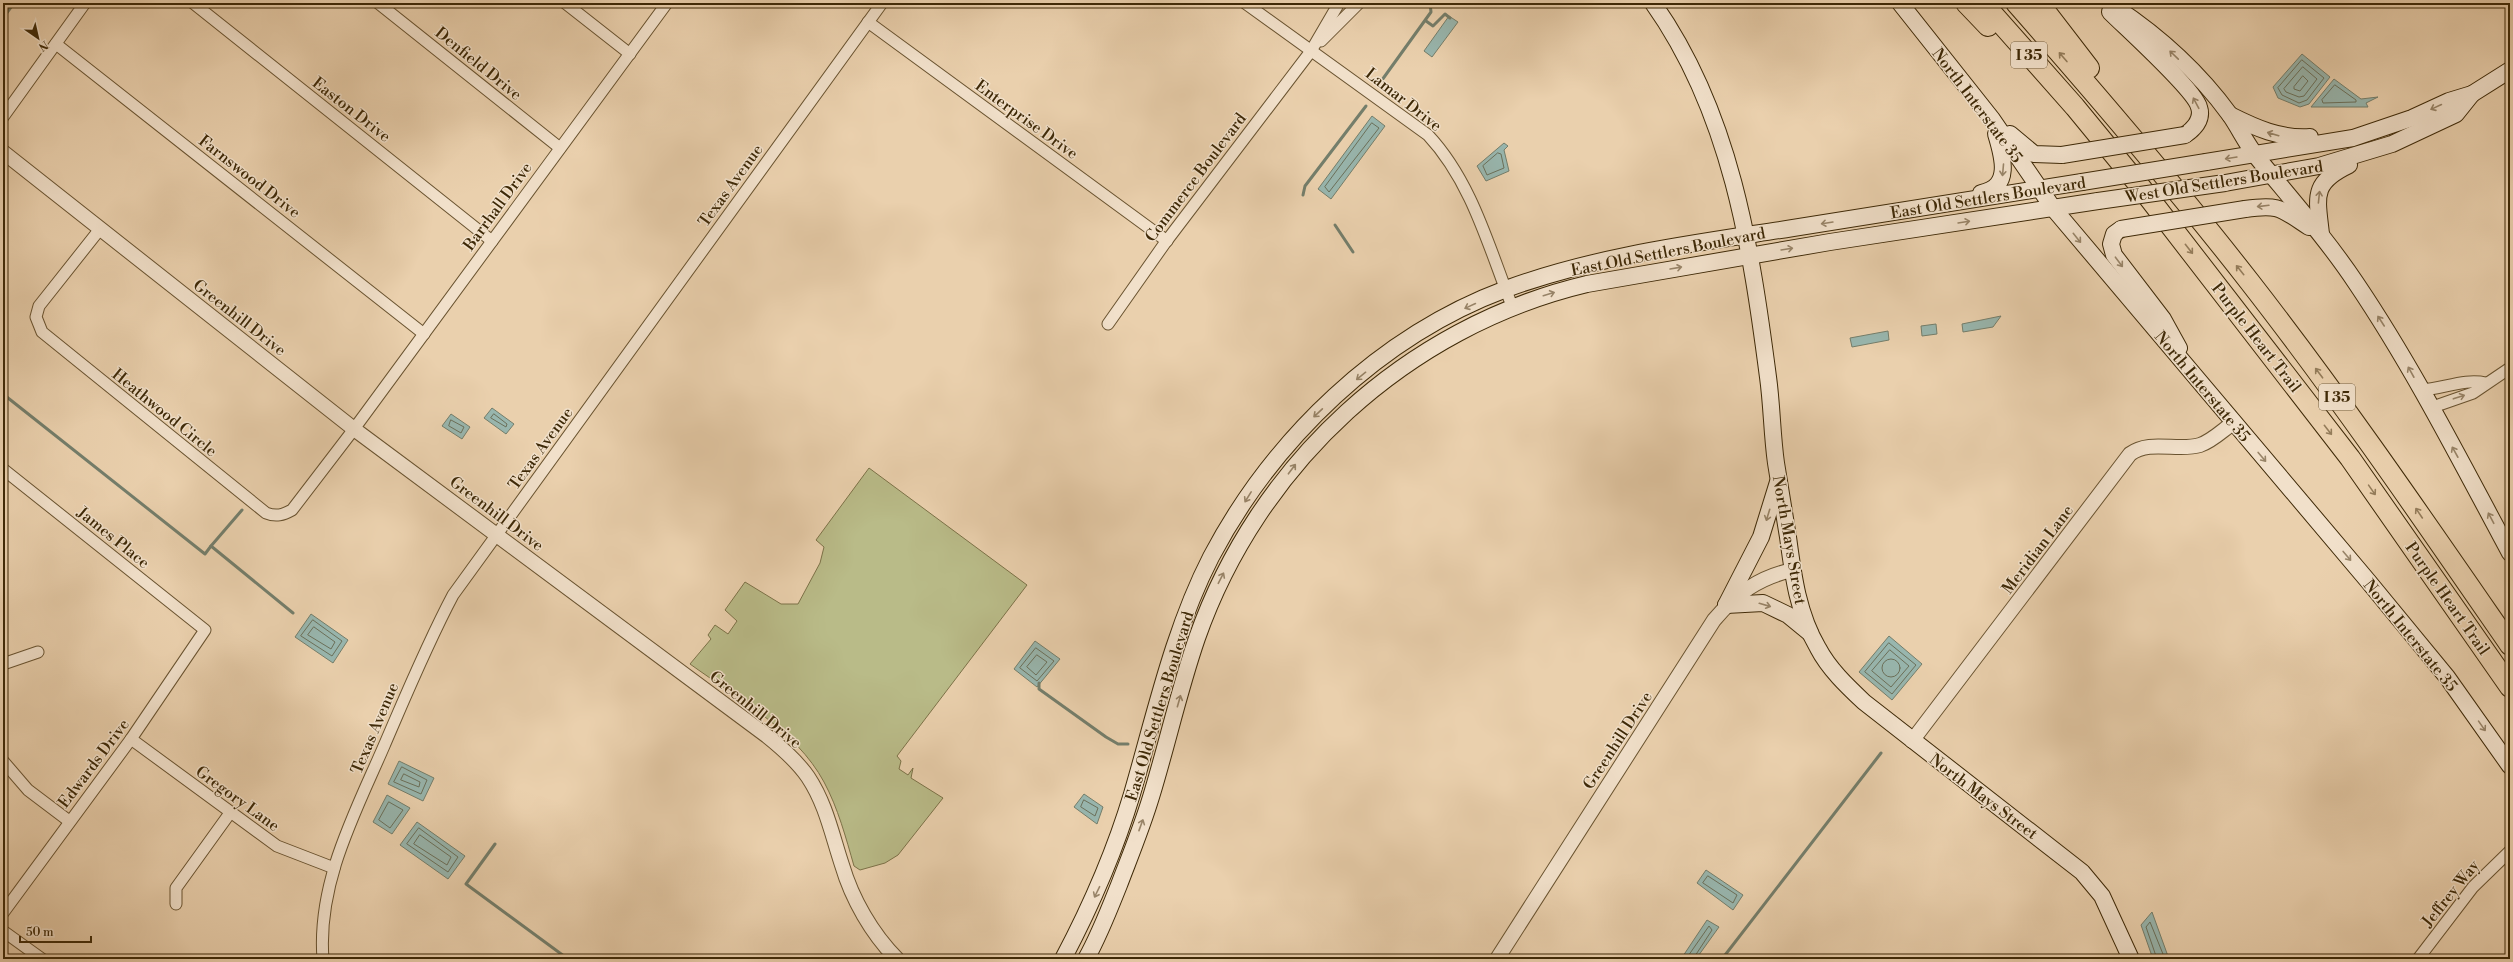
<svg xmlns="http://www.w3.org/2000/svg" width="2513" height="962" font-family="'Libre Bodoni',serif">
	<rect width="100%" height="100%" fill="#ead0ad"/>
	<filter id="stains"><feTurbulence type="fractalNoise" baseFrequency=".005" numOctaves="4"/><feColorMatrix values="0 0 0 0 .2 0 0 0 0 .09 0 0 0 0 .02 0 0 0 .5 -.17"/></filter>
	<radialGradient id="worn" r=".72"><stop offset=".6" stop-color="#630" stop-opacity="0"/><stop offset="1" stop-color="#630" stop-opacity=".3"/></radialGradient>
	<path fill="#b9bb88" stroke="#7c7248" d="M869 468 1027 585 897 756 901 761 899 769 908 775 913 768 911 778 943 798 898 855 885 863 860 870 854 866C846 838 838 808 824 782 796 730 737 698 690 664L711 639 708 635 715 625 728 634 737 621 725 610 745 582 781 604H798L820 563 824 547 816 540Z"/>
	<g fill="#98b6ae" stroke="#747e6b">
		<path d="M1449 16 1458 22 1432 57 1424 51Z"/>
		<path d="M2302 54 2330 77 2309 104 2300 107 2278 98 2273 87Z"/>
		<path d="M2334 79 2361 99 2378 97 2366 103 2368 107H2311Z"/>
		<path d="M1372 116 1385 126 1331 199 1318 189Z"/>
		<path d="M1504 143 1508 146 1504 150 1509 171 1486 181 1477 166Z"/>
		<path d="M2001 316 1993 327 1963 332 1962 324Z"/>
		<path d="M1936 324 1937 334 1922 336 1921 326Z"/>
		<path d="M1888 331 1889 340 1852 347 1850 338Z"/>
		<path d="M492 408 514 424 506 434 484 418Z"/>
		<path d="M451 414 470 427 462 439 442 426Z"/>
		<path d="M311 614 348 640 333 663 295 637Z"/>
		<path d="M1889 636 1922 664 1892 700 1859 672Z"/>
		<path d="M1035 641 1060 659 1037 687 1014 669Z"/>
		<path d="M399 761 434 778 423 801 388 784Z"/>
		<path d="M1084 794 1103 807 1097 824 1074 807Z"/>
		<path d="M387 795 410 808 392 834 373 822Z"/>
		<path d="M417 822 465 856 448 879 400 845Z"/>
		<path d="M1706 870 1743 895 1733 910 1697 883Z"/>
		<path d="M2152 912 2169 959H2153L2141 925Z"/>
		<path d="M1707 920 1719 927 1696 959H1681Z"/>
	</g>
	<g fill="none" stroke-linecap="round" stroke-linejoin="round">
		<g stroke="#6b705a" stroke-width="1">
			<path d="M2302 60 2324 78 2307 100 2299 103 2282 95 2278 88Z"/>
			<path d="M2303 67 2317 79 2304 96 2299 97 2286 92 2284 89Z"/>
			<path d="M2303 76 2308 81 2300 91 2294 89V87Z"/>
			<path d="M2335 85 2356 100V102L2323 103 2322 100Z"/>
			<path d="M1372 123 1379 128 1329 192 1325 187Z"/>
			<path d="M1498 153 1501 154 1504 168 1487 175 1483 166Z"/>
			<path d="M494 414 507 424 506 427 491 418Z"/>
			<path d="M451 420 464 427 461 433 449 426Z"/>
			<path d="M313 620 342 641 332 656 301 636Z"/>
			<path d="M314 627 335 642 331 649 308 635Z"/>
			<path d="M1889 643 1916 665 1892 694 1865 672Z"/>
			<path d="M1036 648 1054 661 1037 681 1020 668Z"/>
			<path d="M1890 650 1909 666 1891 687 1872 671Z"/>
			<path d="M1037 655 1047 662 1036 675 1027 667Z"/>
			<circle cx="1891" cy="668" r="9"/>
			<path d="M402 767 427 780 421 794 394 782Z"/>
			<path d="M404 774 420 782 419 787 401 780Z"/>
			<path d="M1084 800 1098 808 1095 816 1081 807Z"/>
			<path d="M389 802 403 810 390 828 379 820Z"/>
			<path d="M419 828 458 857 448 872 407 844Z"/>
			<path d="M420 835 451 857 447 865 414 844Z"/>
			<path d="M1708 876 1737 895 1733 903 1703 883Z"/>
			<path d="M1686 959 1709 926 1712 930 1693 959"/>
			<path d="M2157 959 2146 927 2150 922 2165 959"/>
		</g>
		<g stroke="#747e6b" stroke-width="3">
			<path d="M3 18 14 3"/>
			<path d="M1426 21 1433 26 1445 14 1450 18"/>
			<path d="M1382 80 1431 12 1430 3"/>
			<path d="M1303 195 1305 186 1366 106"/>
			<path d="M1335 225 1353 252"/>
			<path d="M3 394 205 554 211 546 293 613"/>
			<path d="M211 546 242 510"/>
			<path d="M1039 683V689L1106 737 1118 744H1128"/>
			<path d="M495 844 466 884 568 959"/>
			<path d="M1722 959 1881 753"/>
		</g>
		<defs>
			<g id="minor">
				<path d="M193 3 492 241"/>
				<path d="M378 3 560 148"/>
				<path d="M565 3 630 54"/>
				<path d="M1245 3 1428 135C1472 182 1489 248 1512 306"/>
				<path d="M868 22 1167 241"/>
				<path d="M1321 41 1359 3"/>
				<path d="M56 44 424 334"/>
				<path d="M3 117 85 3"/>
				<path d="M100 229 39 306 36 317 42 332 266 513C276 517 283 515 292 510L354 429 667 3"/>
				<path d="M1108 324 1165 243 1311 51 1339 3"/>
				<path d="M2421 390C2443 389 2464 378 2486 383"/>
				<path d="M2430 408 2473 393 2510 368"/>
				<path d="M3 469 205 630 131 739 3 913"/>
				<path d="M3 664 38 652"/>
				<path d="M131 739 277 846 334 868"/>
				<path d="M3 761 28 790 69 821"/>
				<path d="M176 904V888L230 813"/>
				<path d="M3 931 42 959"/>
				<path d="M323 959C317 883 355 813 384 746 406 695 427 644 453 595L882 3"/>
				<path d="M2418 959 2473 887 2510 851"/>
			</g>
			<g id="tertiary">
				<path d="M3 152 354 429 767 736C782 748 797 761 808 777 826 804 832 835 842 865 852 899 872 934 897 959"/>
				<path d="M1912 741 2130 454C2150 439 2178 452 2200 445 2212 441 2223 430 2233 423"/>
				<path d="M1497 959 1714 620C1736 594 1759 577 1793 570"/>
			</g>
			<g id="secondary">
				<path d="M1653 3C1731 113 1751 247 1768 377 1772 406 1772 435 1776 463 1780 488 1784 512 1788 537 1793 575 1798 614 1818 648 1829 669 1847 686 1864 702L2082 872 2102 896 2131 959"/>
				<path d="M1900 3 1992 119 2053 208 2368 581 2447 677 2510 766"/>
				<path d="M2109 3C2154 32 2198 71 2230 115 2239 128 2246 143 2256 156 2290 198 2326 238 2356 283 2414 369 2461 462 2510 553"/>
				<path d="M2110 12C2127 29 2194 89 2199 107 2203 119 2195 128 2185 135"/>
				<path d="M2230 115C2256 128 2280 139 2310 137"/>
				<path d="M2010 134 2034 154 2062 155"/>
				<path d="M2206 162 2353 138 2412 118 2449 101 2472 94 2510 70"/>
				<path d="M2225 183 2319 166 2392 144 2456 114 2472 94"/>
				<path d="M1981 193C2012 187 2003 157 1996 134"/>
				<path d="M2245 209C2279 204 2280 208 2309 227"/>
				<path d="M2121 229 2114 234 2111 244 2114 255 2163 319 2179 348"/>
				<path d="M2321 234C2317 197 2311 183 2349 165"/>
				<path d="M1726 605 1761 537 1778 482"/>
				<path d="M1726 605 1763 603 1788 615 1810 633"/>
				<path d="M1063 959C1091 906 1115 851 1132 794 1155 715 1173 631 1211 557 1273 439 1380 336 1506 289 1598 255 1697 243 1793 228 1889 213 1985 197 2082 182"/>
				<path d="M1086 959C1099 936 1109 910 1119 885 1130 856 1142 827 1151 797 1167 745 1179 690 1197 638 1258 464 1406 327 1587 284L1830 242 2098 201"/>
			</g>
			<g id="motorway">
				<path d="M1966 3 1988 26"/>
				<path d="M1983 3 2075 107 2139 185 2350 458 2510 687"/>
				<path d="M2016 3C2096 94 2175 186 2249 281 2341 399 2425 522 2510 645"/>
				<path d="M2039 3 2089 68"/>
			</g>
		</defs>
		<use href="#minor" stroke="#695330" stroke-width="13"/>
		<use href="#tertiary" stroke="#695330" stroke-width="16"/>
		<use href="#secondary" stroke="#3e2907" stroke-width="18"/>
		<use href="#motorway" stroke="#3e2907" stroke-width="22"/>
		<use href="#minor" stroke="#f1e0ca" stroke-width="11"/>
		<use href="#tertiary" stroke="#f1e0ca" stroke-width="14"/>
		<use href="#secondary" stroke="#f1e0ca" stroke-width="16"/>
		<use href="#motorway" stroke="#ead0ad" stroke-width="20"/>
		<defs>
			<g id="secondary-bridge">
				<path d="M2062 155 2185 135"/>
				<path d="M2082 182 2206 162"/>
				<path d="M2098 201 2225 183"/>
				<path d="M2121 229 2245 209"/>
			</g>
		</defs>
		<use href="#secondary-bridge" stroke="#3e2907" stroke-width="18" stroke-linecap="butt"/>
		<use href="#secondary-bridge" stroke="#f1e0ca" stroke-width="16"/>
	</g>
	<defs><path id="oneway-shaft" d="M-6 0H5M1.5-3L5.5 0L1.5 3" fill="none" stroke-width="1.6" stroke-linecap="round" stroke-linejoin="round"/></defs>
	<g stroke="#988468">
		<use href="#oneway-shaft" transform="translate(2174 55) rotate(-136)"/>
		<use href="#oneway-shaft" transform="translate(2196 103) rotate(-118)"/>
		<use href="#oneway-shaft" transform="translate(2436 107) rotate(155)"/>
		<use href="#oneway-shaft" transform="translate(2273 134) rotate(-164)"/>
		<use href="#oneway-shaft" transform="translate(2231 158) rotate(171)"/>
		<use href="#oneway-shaft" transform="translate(2003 170) rotate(95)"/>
		<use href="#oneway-shaft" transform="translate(2319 197) rotate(-84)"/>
		<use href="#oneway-shaft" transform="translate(2263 206) rotate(173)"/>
		<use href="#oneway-shaft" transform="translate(1964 222) rotate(-9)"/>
		<use href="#oneway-shaft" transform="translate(1827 223) rotate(171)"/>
		<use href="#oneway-shaft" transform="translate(2077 238) rotate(51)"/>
		<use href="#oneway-shaft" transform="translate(1787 249) rotate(-9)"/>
		<use href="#oneway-shaft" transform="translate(2119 262) rotate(53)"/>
		<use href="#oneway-shaft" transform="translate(1676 268) rotate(-10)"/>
		<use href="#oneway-shaft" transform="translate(1549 294) rotate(-17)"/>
		<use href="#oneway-shaft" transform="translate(1470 306) rotate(155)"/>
		<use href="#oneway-shaft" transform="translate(2381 321) rotate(-123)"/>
		<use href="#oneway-shaft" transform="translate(2411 372) rotate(-119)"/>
		<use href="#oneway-shaft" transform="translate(1361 376) rotate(141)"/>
		<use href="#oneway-shaft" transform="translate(2459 397) rotate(-18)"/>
		<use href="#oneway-shaft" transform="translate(1318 413) rotate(137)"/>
		<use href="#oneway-shaft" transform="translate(2455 452) rotate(-119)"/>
		<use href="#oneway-shaft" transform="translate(2262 457) rotate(50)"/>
		<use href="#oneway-shaft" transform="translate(1292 469) rotate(-53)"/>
		<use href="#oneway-shaft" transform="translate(1248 497) rotate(122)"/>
		<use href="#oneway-shaft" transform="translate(1768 515) rotate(107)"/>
		<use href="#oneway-shaft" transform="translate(2491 518) rotate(-118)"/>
		<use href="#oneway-shaft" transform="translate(2347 556) rotate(50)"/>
		<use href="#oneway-shaft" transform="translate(1221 578) rotate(-63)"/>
		<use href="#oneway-shaft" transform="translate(1765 605) rotate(16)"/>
		<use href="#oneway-shaft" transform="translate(1179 701) rotate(-74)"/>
		<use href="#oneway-shaft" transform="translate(2482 726) rotate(55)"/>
		<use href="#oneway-shaft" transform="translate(1141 825) rotate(-70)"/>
		<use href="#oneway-shaft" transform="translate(1097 892) rotate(116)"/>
	</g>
	<g stroke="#947c5a">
		<use href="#oneway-shaft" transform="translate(2063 57) rotate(-131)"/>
		<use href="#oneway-shaft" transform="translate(2189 249) rotate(52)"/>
		<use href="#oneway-shaft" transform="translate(2240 270) rotate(-129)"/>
		<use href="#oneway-shaft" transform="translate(2319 373) rotate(-127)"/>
		<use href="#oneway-shaft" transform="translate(2328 430) rotate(52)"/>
		<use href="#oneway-shaft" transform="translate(2372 490) rotate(55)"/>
		<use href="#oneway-shaft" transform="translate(2419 513) rotate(-124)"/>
	</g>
	<g text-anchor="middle" stroke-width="3" stroke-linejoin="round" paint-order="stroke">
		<g fill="#f1e0ca" stroke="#746042" stroke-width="1">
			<rect x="2011" y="42" width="36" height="26" rx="3"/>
			<rect x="2319" y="384" width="36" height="26" rx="3"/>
		</g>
		<g font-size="15" font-weight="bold" fill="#3e2907">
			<text x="2029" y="60">I 35</text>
			<text x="2337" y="402">I 35</text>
		</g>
		<g font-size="16" fill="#3e2907" stroke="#f1e0ca">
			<text transform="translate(479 63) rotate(39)" y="6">Denfield Drive</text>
			<text transform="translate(1404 99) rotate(38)" y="6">Lamar Drive</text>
			<text transform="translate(1978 105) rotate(53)" y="6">North Interstate 35</text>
			<text transform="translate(352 109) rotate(38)" y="6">Easton Drive</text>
			<text transform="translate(1027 119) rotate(36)" y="6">Enterprise Drive</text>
			<text transform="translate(250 176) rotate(38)" y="6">Farnswood Drive</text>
			<text transform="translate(1195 177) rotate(-53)" y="6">Commerce Boulevard</text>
			<text transform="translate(2224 181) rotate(-9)" y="6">West Old Settlers Boulevard</text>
			<text transform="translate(730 185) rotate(-54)" y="6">Texas Avenue</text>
			<text transform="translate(1988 197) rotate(-9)" y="6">East Old Settlers Boulevard</text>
			<text transform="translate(497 206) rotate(-54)" y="6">Barrhall Drive</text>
			<text transform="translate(1668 251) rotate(-11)" y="6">East Old Settlers Boulevard</text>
			<text transform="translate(240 317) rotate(38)" y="6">Greenhill Drive</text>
			<text transform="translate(2257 337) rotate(52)" y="6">Purple Heart Trail</text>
			<text transform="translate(2203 386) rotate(50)" y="6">North Interstate 35</text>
			<text transform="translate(165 412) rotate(39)" y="6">Heathwood Circle</text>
			<text transform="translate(540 448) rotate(-54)" y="6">Texas Avenue</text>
			<text transform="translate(497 513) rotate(37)" y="6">Greenhill Drive</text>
			<text transform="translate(114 537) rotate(39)" y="6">James Place</text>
			<text transform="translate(1790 540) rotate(80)" y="6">North Mays Street</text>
			<text transform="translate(2037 549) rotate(-53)" y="6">Meridian Lane</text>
			<text transform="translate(2448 598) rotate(55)" y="6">Purple Heart Trail</text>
			<text transform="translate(2411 635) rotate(51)" y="6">North Interstate 35</text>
			<text transform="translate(1159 706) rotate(-73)" y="6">East Old Settlers Boulevard</text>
			<text transform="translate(756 709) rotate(39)" y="6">Greenhill Drive</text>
			<text transform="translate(374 728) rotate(-67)" y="6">Texas Avenue</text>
			<text transform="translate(1617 740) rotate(-57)" y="6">Greenhill Drive</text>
			<text transform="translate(93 763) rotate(-53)" y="6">Edwards Drive</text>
			<text transform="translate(1984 796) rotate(37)" y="6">North Mays Street</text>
			<text transform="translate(238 798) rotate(36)" y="6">Gregory Lane</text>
			<text transform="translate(2450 893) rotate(-51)" y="6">Jeffrey Way</text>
		</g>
	</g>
	<rect width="2513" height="962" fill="none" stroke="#ead0ad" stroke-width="16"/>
	<rect x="4" y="4" width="2505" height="954" fill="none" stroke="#3e2907" stroke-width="2"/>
	<rect x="8" y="8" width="2497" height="946" fill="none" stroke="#3e2907"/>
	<g transform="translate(38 38) rotate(146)" stroke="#f1e0ca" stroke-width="3" paint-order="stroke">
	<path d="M0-3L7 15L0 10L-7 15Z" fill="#3e2907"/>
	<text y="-6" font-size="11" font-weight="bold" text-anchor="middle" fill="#3e2907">N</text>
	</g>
	<path d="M20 936v6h71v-6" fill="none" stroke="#3e2907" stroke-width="2"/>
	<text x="26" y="936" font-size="12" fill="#3e2907" stroke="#f1e0ca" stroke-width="3" paint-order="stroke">50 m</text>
	<rect width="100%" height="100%" filter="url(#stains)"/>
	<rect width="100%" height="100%" fill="url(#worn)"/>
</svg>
